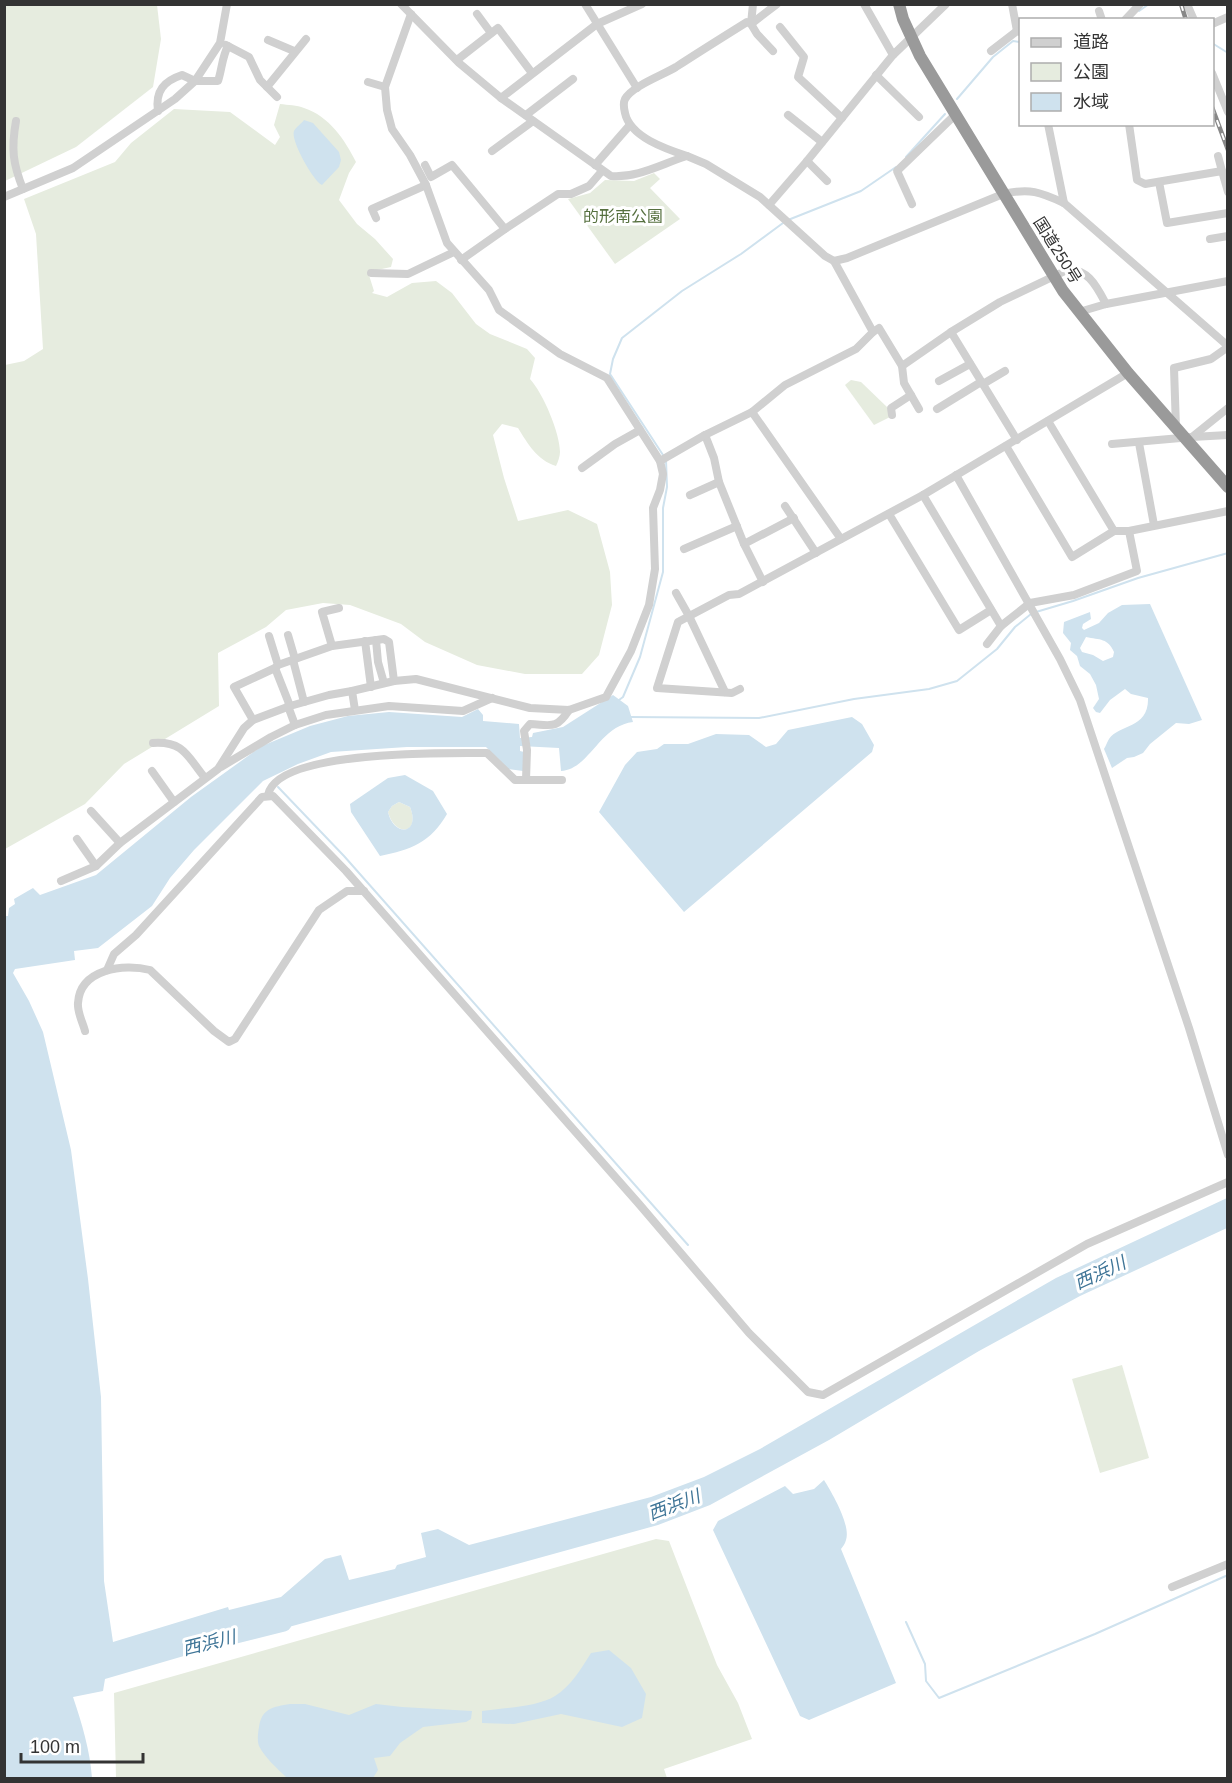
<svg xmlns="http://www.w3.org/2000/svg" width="1232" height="1783" font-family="Arial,'Noto Sans JP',sans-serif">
	<rect width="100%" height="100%" fill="#fff"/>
	<g fill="#e6ecdf">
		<path d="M4 5H157L161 39 153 87 76 147 5 181Z"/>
		<path d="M280 104C288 105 297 105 304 108 329 116 345 140 356 162L349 173 339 200 357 224 375 239 393 259 391 267 368 272 374 291 372 293 387 297 412 283 436 281 452 293 476 324 490 334 527 349 535 358 530 379C543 393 560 433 560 452 560 456 558 462 556 466 537 460 528 444 518 428L502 424 493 435 504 478 518 521 568 510 597 524 610 572 612 605 599 655 582 674H525L477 665 425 642 401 624 350 605 323 603 286 610 266 627 218 653 219 706 124 764 85 804 5 849V365L24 361 43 349 36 234 24 199 115 162 131 143 174 109 230 112 275 145 280 137 274 125Z"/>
		<path d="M654 173 660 179 650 188 680 219 615 264 568 199 590 193 605 180 634 181Z"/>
		<path d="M851 380 861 382 888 408 890 417 874 425 845 385Z"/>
		<path d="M399 802 410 807C421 834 395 838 388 812L392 806Z"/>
		<path d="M1122 1365 1149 1458 1100 1473 1072 1379Z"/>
		<path d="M656 1539 669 1541 717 1665 738 1703 752 1739 664 1769 667 1778H116L114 1693Z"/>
	</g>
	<g fill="#cfe2ee" fill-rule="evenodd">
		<path d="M304 120 313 123 339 152 341 160 339 167 322 185C314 182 290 140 294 131 296 127 302 123 304 120Z"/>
		<path d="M1150 604 1202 720 1189 724 1176 723 1150 744 1143 753 1134 757 1127 758 1112 768 1104 749C1106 746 1107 742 1109 739 1119 724 1149 729 1148 698L1131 694 1125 689 1110 700 1100 713 1096 712 1093 708 1099 699 1096 685 1090 674 1080 666 1077 656 1070 650 1071 643 1063 633 1064 622 1090 612 1091 619 1083 624 1082 628 1084 630 1099 623 1108 613 1122 605ZM1086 637C1100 640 1108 638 1114 652L1113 657 1103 661 1093 655 1082 652 1080 648Z"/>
		<path d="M613 695 628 706 633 722C599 726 590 769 561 771L559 748 520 746V751L524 752 523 771 508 769 486 747H407L331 752 298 764 263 781 194 850 170 878 152 906 98 948 74 951 75 960 15 969 13 973 29 1001 43 1032 71 1150 88 1279 101 1397 104 1581 113 1642 228 1607 229 1610 281 1597 325 1559 341 1555 349 1580 395 1569 397 1565 426 1557 421 1533 438 1529 469 1545 651 1497 704 1477 760 1449 1056 1278 1227 1198V1228L1080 1296 979 1351 829 1440 710 1505 658 1525 267 1633 265 1626 247 1630 249 1637 105 1679 103 1691 73 1697C82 1724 90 1750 92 1778H5V916H8L9 908 15 904 14 899 33 888 40 895 96 875 191 797 262 746 310 726 348 716 389 712 462 717 478 709 483 715V721L519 724 520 738 532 737 533 733 563 727Z"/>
		<path d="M852 717 862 724 874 745 872 752 684 912 599 812 625 765 637 752 657 749 664 744H688L716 734 749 735 766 747 776 744 788 730Z"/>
		<path d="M405 775 433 791 447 814C431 842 411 850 380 856L351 812 350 804 388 778ZM399 802 410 807C421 834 394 838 388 812L392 806Z"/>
		<path d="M824 1480C832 1493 851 1525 846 1540 845 1544 843 1546 841 1549L896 1683 809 1720 800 1716 713 1530 718 1521 785 1486 793 1494 814 1489Z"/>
		<path d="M609 1650 631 1668 646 1694 642 1718 622 1727 561 1714 514 1724 482 1723V1711C502 1708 538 1707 555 1696 571 1686 581 1669 591 1653Z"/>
		<path d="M290 1704H305L349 1715 376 1704 402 1707 472 1711 471 1719 466 1722 423 1727 400 1743 390 1756 374 1758 378 1770 373 1778H287C278 1769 265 1758 259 1746 257 1741 258 1732 259 1727 262 1708 273 1707 290 1704Z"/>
	</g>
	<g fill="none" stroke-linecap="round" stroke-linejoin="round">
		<g stroke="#cfe2ee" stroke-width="2">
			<path d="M1139 11 1149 4"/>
			<path d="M1212 43 1228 53"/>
			<path d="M957 99 993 57 1013 41 1020 42"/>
			<path d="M906 157 945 114"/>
			<path d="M788 220 861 191 896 167"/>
			<path d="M663 455 610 374 613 359 622 338 682 291 741 254 783 223"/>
			<path d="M1036 612 1073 601 1138 578 1228 553"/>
			<path d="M619 700 623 697 640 657 663 572V508L667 487 666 460"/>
			<path d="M629 717 759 718 854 699 929 689 957 681 997 649 1015 627 1031 614"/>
			<path d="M278 787 344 856 688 1245"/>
			<path d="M906 1622 925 1664 926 1681 939 1698 1095 1634 1228 1575"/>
		</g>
		<path stroke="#cfe2ee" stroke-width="15" d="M228 1638 284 1624"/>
		<g stroke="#d0d0d0" stroke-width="8">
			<path d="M401 4 459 63 501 98 611 176C638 178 661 164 687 156L706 164 760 197 825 256 834 261 847 258 1003 194C1030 188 1040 192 1064 203L1228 346"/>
			<path d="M585 4 637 88"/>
			<path d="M753 4 751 24 757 34 773 51"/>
			<path d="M864 4 893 55"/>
			<path d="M1012 4 1017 31"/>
			<path d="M1187 4 1194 20"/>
			<path d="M1099 11 1102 20"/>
			<path d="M477 14 491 33"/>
			<path d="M1125 20 1140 4"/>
			<path d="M1212 24 1228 17"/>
			<path d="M780 27 804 57 798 77 842 118"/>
			<path d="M268 40 294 51"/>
			<path d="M226 45 249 57 260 80 277 97"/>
			<path d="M991 51 1017 31 1020 32"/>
			<path d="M457 60 498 28 532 73"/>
			<path d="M1212 73 1228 112"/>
			<path d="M876 75 919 117"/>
			<path d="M368 82 385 87"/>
			<path d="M267 87 306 39"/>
			<path d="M501 98 597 24 642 4"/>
			<path d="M158 111C155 91 164 81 182 75L195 81H218C222 69 222 57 228 46"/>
			<path d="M526 115 573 79"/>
			<path d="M788 115 822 142"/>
			<path d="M16 121C11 149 13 164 23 189"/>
			<path d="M1048 124 1064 203"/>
			<path d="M1129 124 1137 180 1145 184 1222 171 1228 192"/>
			<path d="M492 151 533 121"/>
			<path d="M687 156C666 149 630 137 625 113 624 109 623 103 625 99 632 86 663 75 676 67 699 52 723 37 747 22L751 24 777 4"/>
			<path d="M1218 156 1222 171"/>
			<path d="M807 161 827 181"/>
			<path d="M425 165 431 177 452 165 505 229"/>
			<path d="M595 165 629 126"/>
			<path d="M1159 182 1167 223 1228 213"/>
			<path d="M4 197 73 168 175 99 195 81 220 43 227 4"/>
			<path d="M912 204 897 171 956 114"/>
			<path d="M769 205 807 161 893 55 946 4"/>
			<path d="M376 218 372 209 426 185"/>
			<path d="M1210 239 1228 236"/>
			<path d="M461 260 505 229 558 194H571L589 186 602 171"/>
			<path d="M371 273 408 274 454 252"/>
			<path d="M1079 312 1106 304 1228 281"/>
			<path d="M873 332 879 328 902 366 951 332 1000 302 1065 271C1087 266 1097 287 1106 304"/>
			<path d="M951 332 1017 440"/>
			<path d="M902 366 904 383 919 409"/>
			<path d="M939 381 970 364"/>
			<path d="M983 384 1005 371"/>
			<path d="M937 409 981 382"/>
			<path d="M752 412 841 539"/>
			<path d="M892 415 891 408 911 395"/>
			<path d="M1176 428 1174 368 1211 359 1228 347"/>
			<path d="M705 435 714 458 719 482 744 544"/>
			<path d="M1192 437 1228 435"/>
			<path d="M1139 443 1154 525"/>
			<path d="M1112 444 1192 437 1228 408"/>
			<path d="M1006 446 1072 557 1114 531 1048 421"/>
			<path d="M660 461 705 435 752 412 785 385 856 349 873 332 834 261"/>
			<path d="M582 468 615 444 640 430"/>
			<path d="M956 475 1060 659 1080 700 1189 1028 1228 1155"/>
			<path d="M690 495 719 482"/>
			<path d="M923 495 1001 626"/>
			<path d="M785 506 816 553"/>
			<path d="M889 514 959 630 991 610"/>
			<path d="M1114 531H1129L1228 511"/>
			<path d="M684 549 737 526"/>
			<path d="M763 582 744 544 794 518"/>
			<path d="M676 593 689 616 725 692"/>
			<path d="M288 635 295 659"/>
			<path d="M269 636 278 665"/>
			<path d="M376 640 378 662 384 683"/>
			<path d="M365 641 371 687"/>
			<path d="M987 644 1001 626 1030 603 1074 595 1137 571 1129 531"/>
			<path d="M332 646 322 612 339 608"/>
			<path d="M293 660 304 702"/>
			<path d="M275 668 290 706"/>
			<path d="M740 689 732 693 657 688 678 622 729 595 739 594 923 495 1128 373"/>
			<path d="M352 691 355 710"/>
			<path d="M288 706 295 725"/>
			<path d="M253 720 234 687 275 668 278 665 332 646 384 639 389 642 394 681"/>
			<path d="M153 743C184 741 187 756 205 778"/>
			<path d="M221 767 271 737 295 725 326 715 389 706 463 711 492 698"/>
			<path d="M152 771 174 802"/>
			<path d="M526 780 527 750 524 731 530 724C551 725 556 730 569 710"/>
			<path d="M268 795C277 749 448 753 487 753L515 780H562"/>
			<path d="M91 811 120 843"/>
			<path d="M77 839 96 866"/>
			<path d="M61 881 96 866 120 843 218 769 244 728 253 720 290 706 329 695 352 691 394 681 416 679 530 708 569 710 606 697 631 651 649 605 655 569 653 508 660 490 663 474 660 461 607 378 560 354 499 310 489 290 447 243 426 185 410 155 392 129 387 110 385 87 411 14"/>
			<path d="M107 970 114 954 136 935 262 797 273 796 346 871 639 1204 749 1333 808 1392 823 1395 1087 1244 1228 1182"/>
			<path d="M85 1031C83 1023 77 1012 78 1003 80 969 124 963 150 970L214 1031 229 1042 235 1039 319 910 347 891H364"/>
			<path d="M1172 1587 1228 1564"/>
		</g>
		<path stroke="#9a9a9a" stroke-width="12" d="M899 4 903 19 920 56 1063 291 1128 373 1228 487"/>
		<defs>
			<g id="rail">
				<path d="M1181 4 1186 20"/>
				<path d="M1212 107 1228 150"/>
			</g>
		</defs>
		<use href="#rail" stroke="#888" stroke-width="4.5"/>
		<use href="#rail" stroke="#fff" stroke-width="2" stroke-dasharray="7" stroke-linecap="butt"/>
	</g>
	<g text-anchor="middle" stroke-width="6" stroke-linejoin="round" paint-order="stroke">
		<g font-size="16" fill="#56703f" stroke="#fff">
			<text x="623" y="222">的形南公園</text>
		</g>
		<g font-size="16" fill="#333" stroke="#fff">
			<text transform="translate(1058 250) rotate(58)" y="6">国道250号</text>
		</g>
		<g font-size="18" font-style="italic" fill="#3f7597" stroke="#fff">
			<text transform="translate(1100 1273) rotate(-25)" y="6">西浜川</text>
			<text transform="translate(674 1505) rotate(-21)" y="6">西浜川</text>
			<text transform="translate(209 1643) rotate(-14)" y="6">西浜川</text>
		</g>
	</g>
	<rect width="1232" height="1783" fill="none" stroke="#333333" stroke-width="12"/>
	<rect x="1019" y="18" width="195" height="108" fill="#ffffff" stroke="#adadad" stroke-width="1.5"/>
	<rect x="1031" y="38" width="30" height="9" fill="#d0d0d0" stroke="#adadad" stroke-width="1.5"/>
	<text x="1073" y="48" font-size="18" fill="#333333">道路</text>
	<rect x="1031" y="63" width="30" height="18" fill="#e6ecdf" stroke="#adadad" stroke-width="1.5"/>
	<text x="1073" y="78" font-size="18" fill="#333333">公園</text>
	<rect x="1031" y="93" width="30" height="18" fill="#cfe2ee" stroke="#adadad" stroke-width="1.5"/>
	<text x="1073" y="108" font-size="18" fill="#333333">水域</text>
	<path d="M21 1753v9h122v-9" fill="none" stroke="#333333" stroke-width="3"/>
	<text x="30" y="1753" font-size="18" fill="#333333" stroke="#ffffff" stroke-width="4.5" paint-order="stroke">100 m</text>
</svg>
